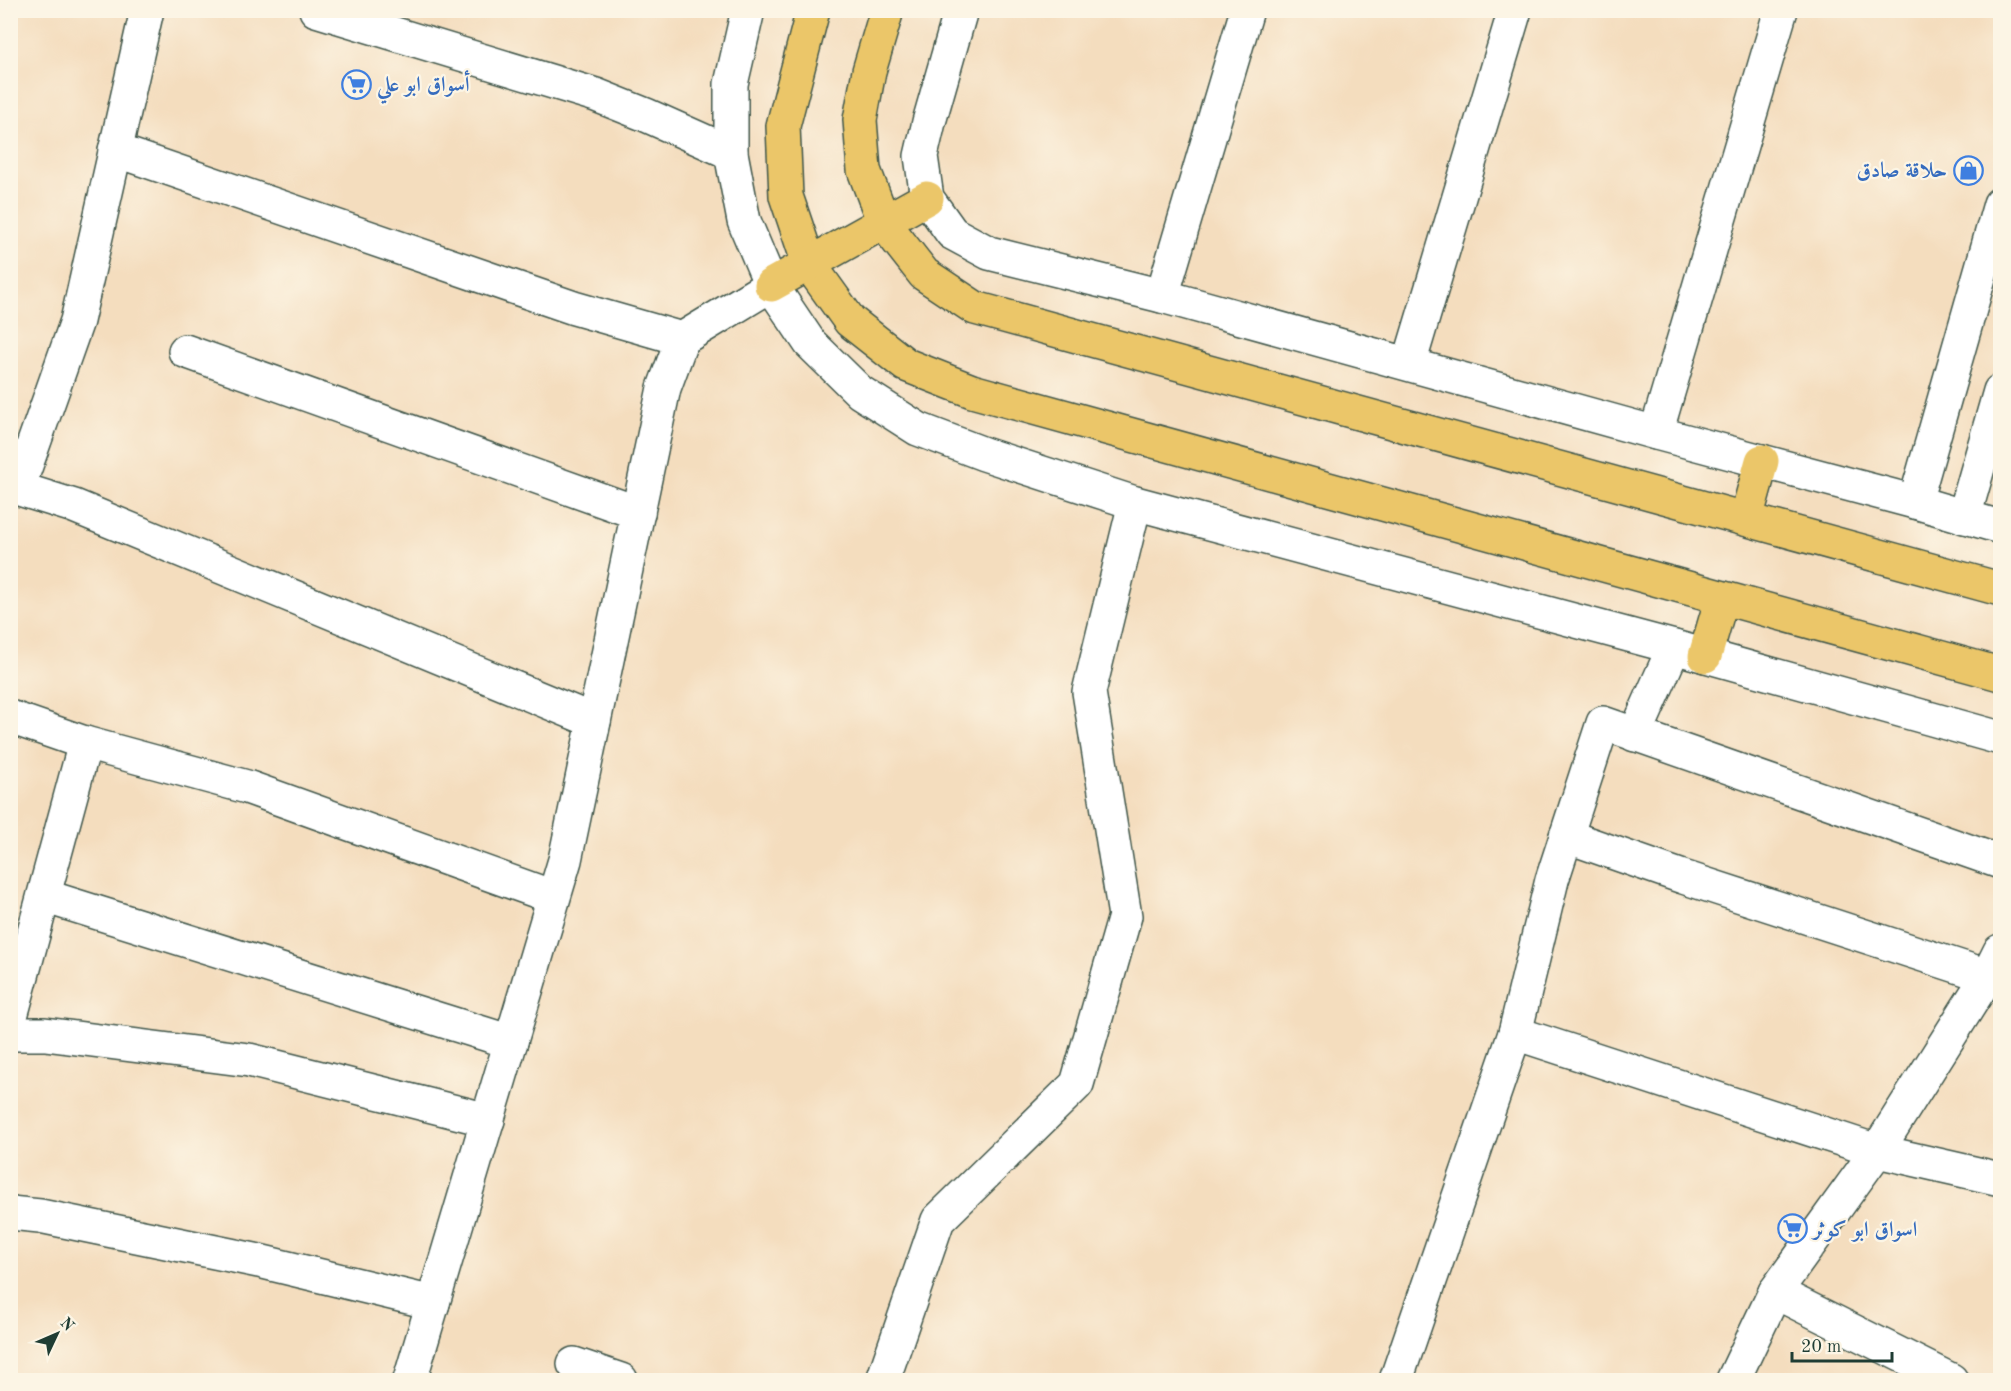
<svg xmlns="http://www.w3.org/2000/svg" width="2011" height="1391" font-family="'Old Standard TT',Amiri,serif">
	<rect width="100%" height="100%" fill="#fcf5e5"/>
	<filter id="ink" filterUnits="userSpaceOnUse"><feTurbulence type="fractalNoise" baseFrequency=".0167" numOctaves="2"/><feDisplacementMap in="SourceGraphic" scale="12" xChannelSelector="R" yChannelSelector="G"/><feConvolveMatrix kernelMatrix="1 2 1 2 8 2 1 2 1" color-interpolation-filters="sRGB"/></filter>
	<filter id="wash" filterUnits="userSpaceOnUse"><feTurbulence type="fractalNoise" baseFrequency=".008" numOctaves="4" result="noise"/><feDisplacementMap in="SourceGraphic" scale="24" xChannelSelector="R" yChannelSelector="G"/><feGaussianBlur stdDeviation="1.35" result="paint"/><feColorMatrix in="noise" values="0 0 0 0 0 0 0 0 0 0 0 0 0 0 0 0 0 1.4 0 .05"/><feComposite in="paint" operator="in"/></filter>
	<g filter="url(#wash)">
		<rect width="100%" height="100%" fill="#f4ddbe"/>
	</g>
	<g filter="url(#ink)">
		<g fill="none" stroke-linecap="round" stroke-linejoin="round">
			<defs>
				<g id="minor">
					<path d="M316 10 596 95 646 115 731 153"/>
					<path d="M748 10 731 84V153L744 221 771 285 810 343 860 392 918 429 984 454 1135 503 1674 647 2000 738"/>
					<path d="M961 10 929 122 921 156 927 198 952 233 989 253 1162 296 1656 433 1915 502 2000 527"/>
					<path d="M115 150 574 308 682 339"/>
					<path d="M1162 296 1247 10"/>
					<path d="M185 351 638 513"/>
					<path d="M1409 364 1515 10"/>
					<path d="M1656 433 1781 10"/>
					<path d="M10 486 74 506 594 721"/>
					<path d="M18 488 77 321 147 10"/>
					<path d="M1915 502 2000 204"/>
					<path d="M1964 517 2000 391"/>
					<path d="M10 717 85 743 247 787 553 897"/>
					<path d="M1635 735 1674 647"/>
					<path d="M1566 836 1683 877 2000 980"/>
					<path d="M44 896 511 1042"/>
					<path d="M10 1020 85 743"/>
					<path d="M1515 1033 1877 1151 2000 1179"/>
					<path d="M10 1034H45L249 1060 488 1120"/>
					<path d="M10 1213 40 1216 259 1261 433 1303"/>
					<path d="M1775 1292 1951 1380"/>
					<path d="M574 1364 621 1380"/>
					<path d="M410 1380 565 860 664 388 682 339 771 285"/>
					<path d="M883 1380 938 1220 1077 1084 1125 916 1089 692 1135 503"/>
					<path d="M1396 1380 1515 1033 1552 880 1603 723 2000 862"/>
					<path d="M1733 1380 1775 1292 1877 1151 1987 977 2000 951"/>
				</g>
				<g id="major">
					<path d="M813 10 783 126 786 196 809 264 850 321 906 365 972 391 2000 674"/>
					<path d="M887 10 869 71 860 120 864 170 884 223 924 274 975 308 2000 589"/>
					<path d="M771 285 927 198"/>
					<path d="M1746 519 1762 461"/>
					<path d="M1705 656 1722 598"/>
				</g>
			</defs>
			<use href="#minor" stroke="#3f5549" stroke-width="36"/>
			<use href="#major" stroke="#3f5549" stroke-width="36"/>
			<use href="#minor" stroke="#fff" stroke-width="33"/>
			<use href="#major" stroke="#ebc669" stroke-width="33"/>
		</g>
	</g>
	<defs>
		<symbol id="supermarket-ring" viewBox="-11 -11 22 22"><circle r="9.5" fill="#fcf5e5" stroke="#3f7fe0" stroke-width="1.5"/><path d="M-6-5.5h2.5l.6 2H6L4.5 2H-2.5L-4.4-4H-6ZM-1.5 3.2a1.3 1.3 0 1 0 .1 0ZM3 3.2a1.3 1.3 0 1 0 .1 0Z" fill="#3f7fe0"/></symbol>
		<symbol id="shop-ring" viewBox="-11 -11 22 22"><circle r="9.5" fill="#fcf5e5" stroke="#3f7fe0" stroke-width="1.5"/><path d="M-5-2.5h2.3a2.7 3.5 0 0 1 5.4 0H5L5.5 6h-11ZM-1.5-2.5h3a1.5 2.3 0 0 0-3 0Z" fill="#3f7fe0"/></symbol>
	</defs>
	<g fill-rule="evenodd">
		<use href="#supermarket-ring" x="340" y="68" width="33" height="33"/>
		<use href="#shop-ring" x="1952" y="154" width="33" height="33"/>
		<use href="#supermarket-ring" x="1776" y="1212" width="33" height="33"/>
	</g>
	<g text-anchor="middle" stroke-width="4.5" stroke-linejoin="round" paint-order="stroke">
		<g font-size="21" font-weight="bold" fill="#366cbe" stroke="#fcf5e5" text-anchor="start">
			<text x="377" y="91">أسواق ابو علي</text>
			<text x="1947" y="177" text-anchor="end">حلاقة صادق</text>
			<text x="1813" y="1236">اسواق ابو كوثر</text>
		</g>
	</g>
	<rect width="2011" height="1391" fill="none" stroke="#fcf5e5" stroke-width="36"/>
	<g transform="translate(57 1334) rotate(46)" stroke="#fcf5e5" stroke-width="4.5" paint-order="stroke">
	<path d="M0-4.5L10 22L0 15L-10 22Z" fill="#1f3d34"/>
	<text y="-9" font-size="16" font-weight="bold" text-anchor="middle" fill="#1f3d34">N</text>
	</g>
	<path d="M1792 1352v9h100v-9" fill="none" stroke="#1f3d34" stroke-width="3"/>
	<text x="1801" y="1352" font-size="18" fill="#1f3d34" stroke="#fcf5e5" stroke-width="4.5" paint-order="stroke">20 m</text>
</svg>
